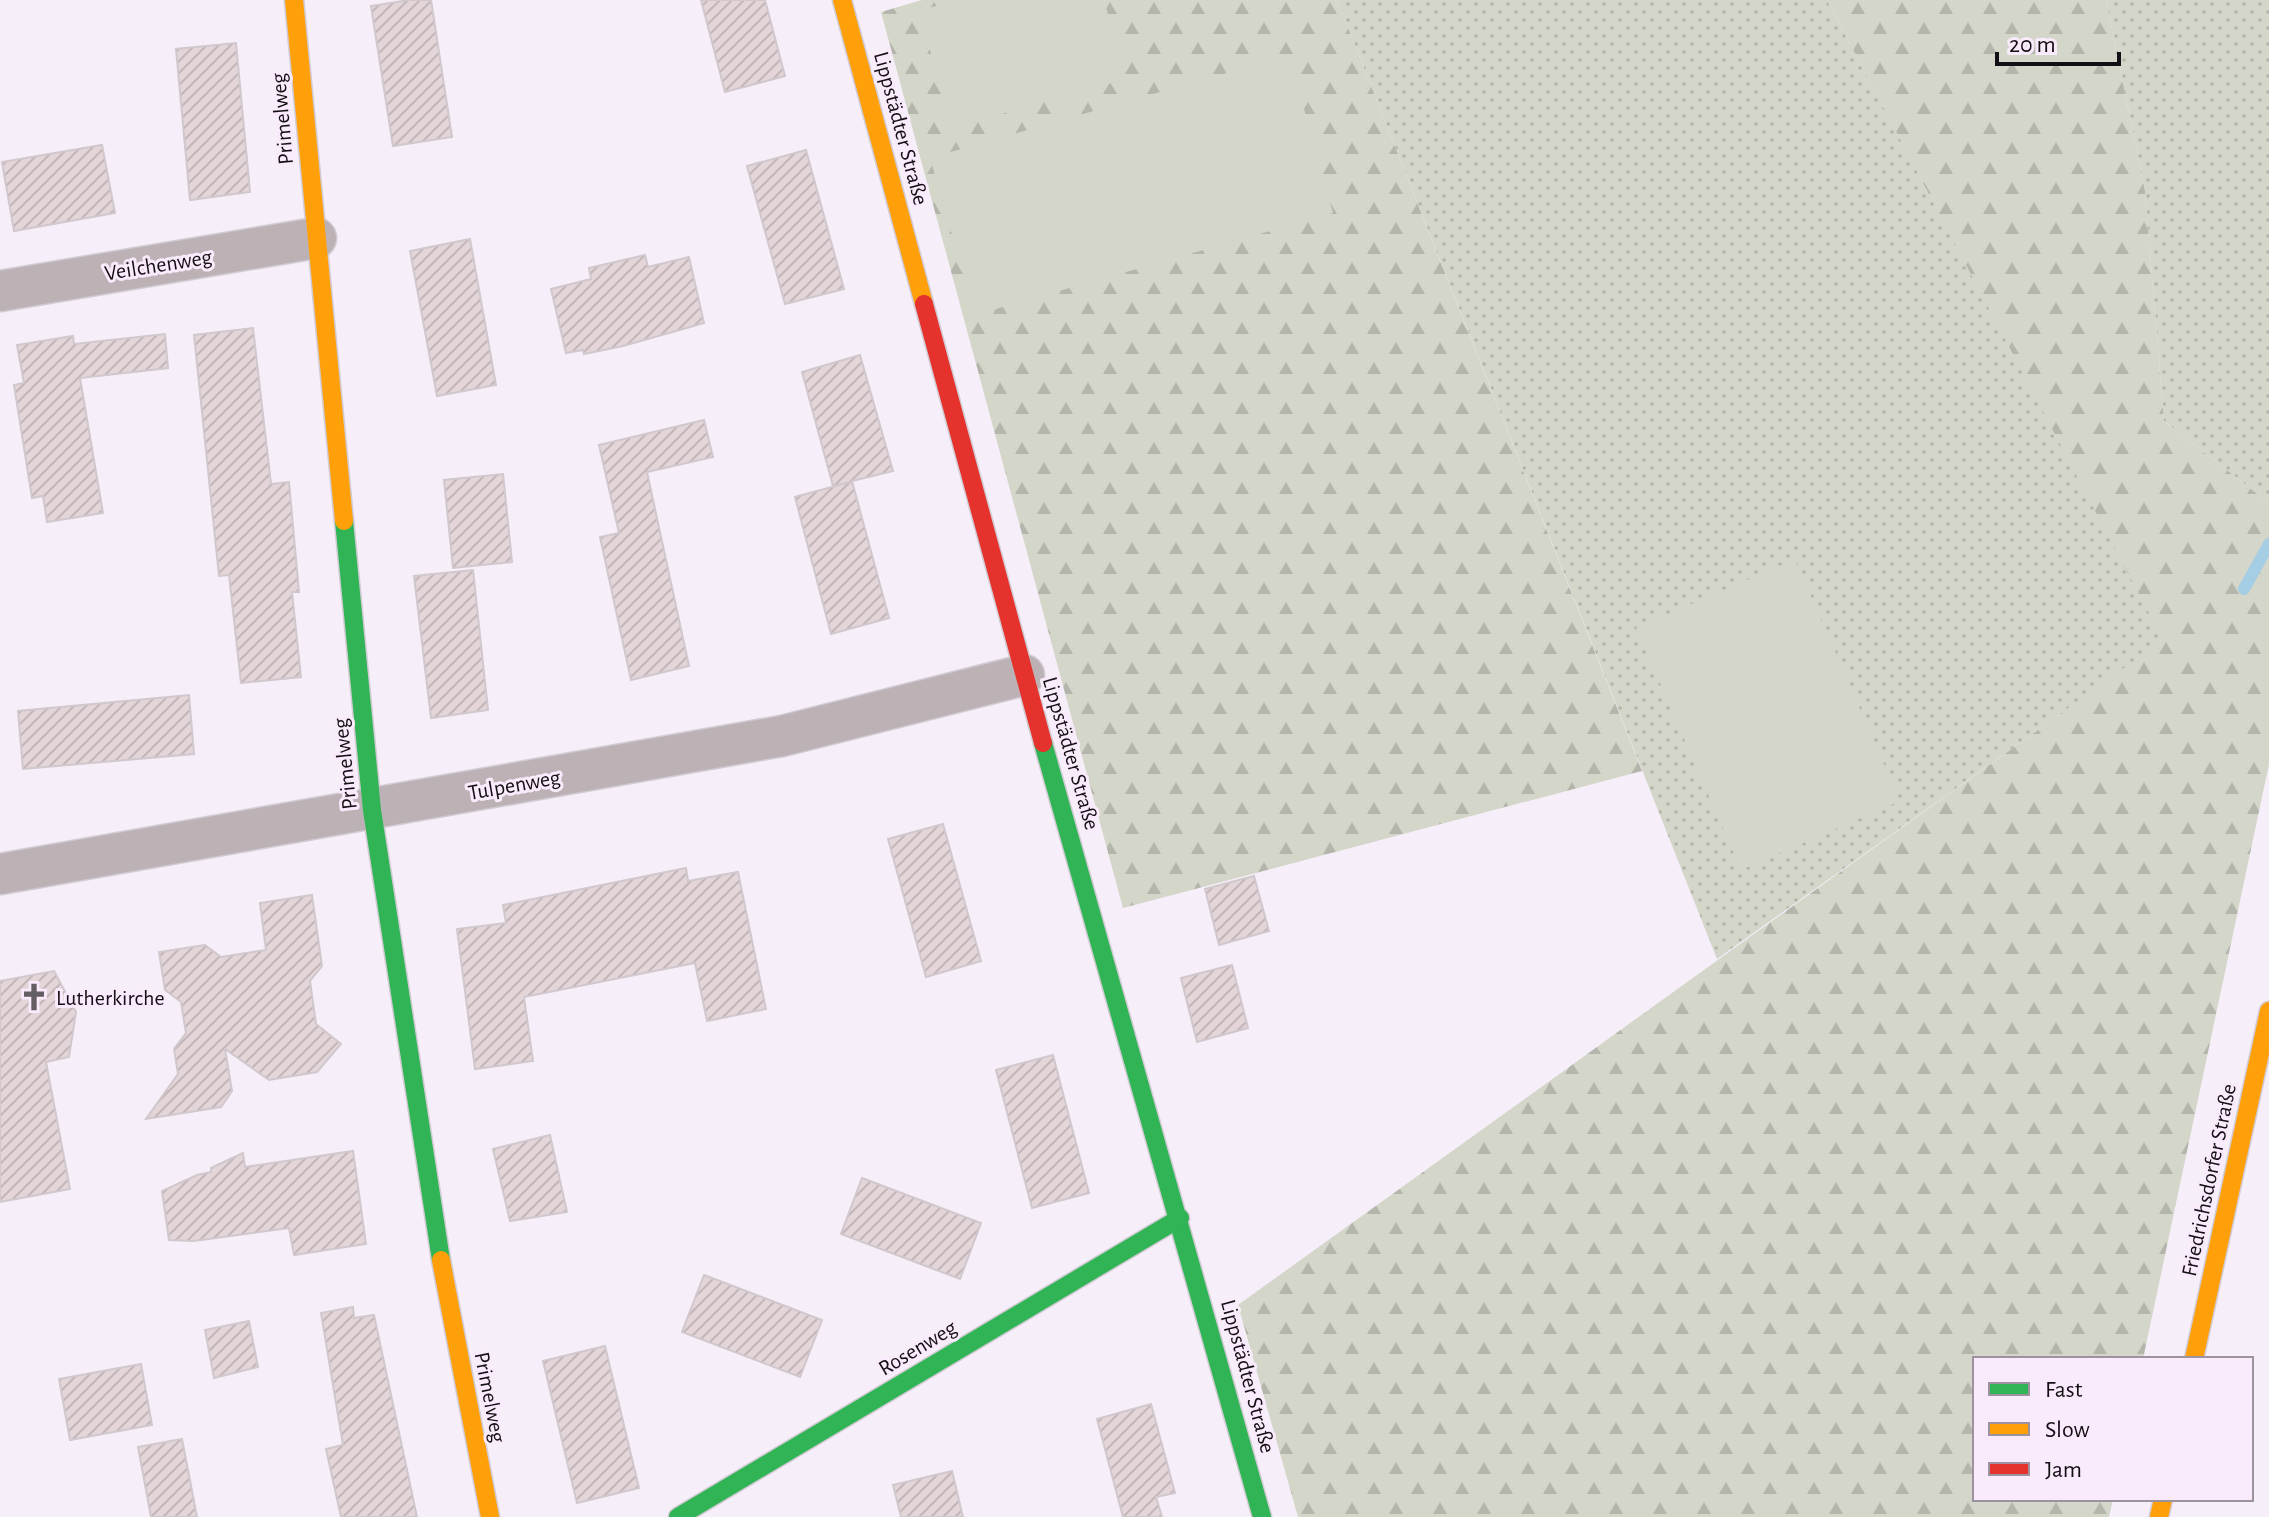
<svg xmlns="http://www.w3.org/2000/svg" width="2269" height="1517" font-family="'Alegreya Sans',sans-serif">
	<defs>
		<pattern id="grass-dots" width="8" height="8" patternUnits="userSpaceOnUse" patternTransform="scale(2)"><rect width="8" height="8" fill="#d3d6c9"/><path d="M2 2h.1M6 6h.1" fill="none" stroke="#b4b6ac" stroke-width="1.8" stroke-linecap="round"/></pattern>
		<pattern id="forest-firs" width="22" height="20" patternUnits="userSpaceOnUse" patternTransform="scale(2)"><rect width="22" height="20" fill="#d3d6c9"/><path d="M5 1l3.5 6h-7zM16 11l3.5 6h-7z" fill="#b4b6ac"/></pattern>
		<pattern id="building-hatch" width="6" height="6" patternUnits="userSpaceOnUse" patternTransform="scale(2)"><rect width="6" height="6" fill="#e3d5d8"/><path d="M-1 1l2-2M0 6l6-6M5 7l2-2" fill="none" stroke="#c2b6b8"/></pattern>
	</defs>
	<rect width="100%" height="100%" fill="#f6eef8"/>
	<g fill="url(#grass-dots)">
		<path d="M1337 0H1827L2164 640 1717 959Z"/>
		<path d="M2106 0H2269V503L2164 421 2145 191Z"/>
	</g>
	<g fill="url(#forest-firs)">
		<path d="M922 0H1337L1642 771 1123 908 881 12Z"/>
		<path d="M1827 0H2106L2145 191 2164 421 2269 503V764L2143 1359H1975V1499H2113L2109 1517H1298L1238 1305 2163 640Z"/>
	</g>
	<g fill="#d3d6c9">
		<path d="M956 0H1104L1126 79 952 128 919 11Z"/>
		<path d="M1289 55 1333 213 975 315 930 158Z"/>
		<path d="M1795 559 1900 801 1741 870 1636 628Z"/>
	</g>
	<g fill="none" stroke-linecap="round" stroke-linejoin="round">
		<path stroke="#a5cee5" stroke-width="12" d="M2244 589 2269 544"/>
	</g>
	<g fill="url(#building-hatch)" stroke="#d0c8cc" stroke-width="2">
		<path d="M409 0H431L452 137 393 146 371 6Z"/>
		<path d="M701 0H765L785 76 725 92Z"/>
		<path d="M236 43 250 192 190 200 176 49Z"/>
		<path d="M102 145 115 213 14 231 2 162Z"/>
		<path d="M806 150 844 289 785 304 747 166Z"/>
		<path d="M470 239 496 385 437 396 410 251Z"/>
		<path d="M645 255 648 267 689 257 704 323 623 346 584 354 583 350 566 353 551 289 591 279 589 268Z"/>
		<path d="M253 328 271 484 289 482 299 592H292L301 677 241 683 229 575 219 576 194 335Z"/>
		<path d="M165 334 168 368 80 378 103 513 47 522 43 496 32 498 14 385 24 383 17 345 73 336 74 344Z"/>
		<path d="M860 355 893 471 852 481 889 618 831 634 795 497 850 482 833 486 802 372Z"/>
		<path d="M704 420 713 457 647 472 689 666 631 680 600 537 619 533 599 445Z"/>
		<path d="M503 474 512 562 453 568 444 480Z"/>
		<path d="M473 570 488 710 431 718 414 576Z"/>
		<path d="M189 695 194 754 23 769 18 711Z"/>
		<path d="M943 824 981 961 926 977 888 839Z"/>
		<path d="M686 868 688 881 738 872 766 1009 707 1021 695 963 524 997 533 1061 475 1069 457 929 506 923 503 905Z"/>
		<path d="M1254 876 1269 931 1219 945 1205 889Z"/>
		<path d="M312 895 322 966 310 981 316 1024 341 1044 317 1072 269 1080 225 1049 232 1091 221 1107 146 1119 178 1074 174 1049 186 1033 181 1002 165 990 159 952 205 945 221 957 266 950 260 903Z"/>
		<path d="M1232 965 1248 1028 1197 1042 1181 978Z"/>
		<path d="M54 971 76 1012 69 1057 46 1062 70 1189 0 1202V981Z"/>
		<path d="M1053 1055 1089 1193 1032 1208 996 1070Z"/>
		<path d="M550 1135 567 1212 510 1221 493 1149Z"/>
		<path d="M353 1151 366 1244 294 1255 289 1228 194 1241 169 1240 162 1191 197 1175 211 1172V1168L243 1153 245 1167Z"/>
		<path d="M862 1178 981 1223 960 1279 841 1234Z"/>
		<path d="M704 1275 822 1320 800 1377 682 1332Z"/>
		<path d="M353 1307 354 1318 374 1315 417 1517H341L326 1449 343 1445 321 1313Z"/>
		<path d="M249 1321 258 1367 214 1378 205 1330Z"/>
		<path d="M605 1346 639 1488 577 1503 543 1361Z"/>
		<path d="M141 1364 152 1425 70 1440 59 1379Z"/>
		<path d="M1151 1404 1175 1493 1156 1497 1162 1517H1123L1097 1419Z"/>
		<path d="M182 1439 197 1517H151L138 1447Z"/>
		<path d="M952 1471 963 1517H901L893 1485Z"/>
	</g>
	<g fill="none" stroke-linecap="round" stroke-linejoin="round">
		<defs>
			<g id="street">
				<path d="M0 291 316 238"/>
				<path d="M0 874 782 736 1024 675"/>
			</g>
			<g id="fast">
				<path d="M344 521 372 810 441 1260"/>
				<path d="M1043 743 1262 1517"/>
				<path d="M678 1517 1180 1218"/>
			</g>
			<g id="slow">
				<path d="M294 0 344 521"/>
				<path d="M842 0 924 304"/>
				<path d="M441 1260 490 1517"/>
				<path d="M2194 1359 2269 1011"/>
				<path d="M2159 1517 2163 1499"/>
			</g>
			<path id="jam" d="M924 304 1043 743"/>
		</defs>
		<use href="#street" stroke="#d1cbd3" stroke-width="43"/>
		<use href="#fast" stroke="#d1cbd3" stroke-width="21"/>
		<use href="#slow" stroke="#d1cbd3" stroke-width="21"/>
		<use href="#jam" stroke="#d1cbd3" stroke-width="21"/>
		<use href="#street" stroke="#bcb2b6" stroke-width="40"/>
		<use href="#fast" stroke="#30b455" stroke-width="18"/>
		<use href="#slow" stroke="#ff9f0a" stroke-width="18"/>
		<use href="#jam" stroke="#e5322d" stroke-width="18"/>
	</g>
	<defs>
		<symbol id="church-bare" viewBox="-9 -9 18 18"><path d="M-1.2-6h2.4v3.5h3.3v2.4h-3.3V6h-2.4V-.1h-3.3v-2.4h3.3Z" fill="#635d64" stroke="#f9ebfb" stroke-width="2.5" paint-order="stroke"/></symbol>
	</defs>
	<g fill-rule="evenodd">
		<use href="#church-bare" x="14" y="977" width="40" height="40"/>
	</g>
	<g text-anchor="middle" stroke-width="6" stroke-linejoin="round" paint-order="stroke">
		<g font-size="22" fill="#140f14" stroke="#f9ebfb">
			<text transform="translate(281 119) rotate(-95)" y="8">Primelweg</text>
			<text transform="translate(902 128) rotate(75)" y="8">Lippstädter Straße</text>
			<text transform="translate(158 264) rotate(-9)" y="8">Veilchenweg</text>
			<text transform="translate(1072 753) rotate(74)" y="8">Lippstädter Straße</text>
			<text transform="translate(344 764) rotate(-96)" y="8">Primelweg</text>
			<text transform="translate(514 784) rotate(-10)" y="8">Tulpenweg</text>
			<text transform="translate(2208 1180) rotate(-78)" y="8">Friedrichsdorfer Straße</text>
			<text transform="translate(917 1347) rotate(-31)" y="8">Rosenweg</text>
			<text transform="translate(1249 1376) rotate(75)" y="8">Lippstädter Straße</text>
			<text transform="translate(491 1397) rotate(79)" y="8">Primelweg</text>
		</g>
		<g font-size="22" fill="#140f14" stroke="#f9ebfb" text-anchor="start">
			<text x="56" y="1005">Lutherkirche</text>
		</g>
	</g>
	<rect x="1973" y="1357" width="280" height="144" fill="#f9ebfb" stroke="#9d939f" stroke-width="2"/>
	<rect x="1989" y="1383" width="40" height="12" fill="#30b455" stroke="#9d939f" stroke-width="2"/>
	<text x="2045" y="1397" font-size="24" fill="#140f14">Fast</text>
	<rect x="1989" y="1423" width="40" height="12" fill="#ff9f0a" stroke="#9d939f" stroke-width="2"/>
	<text x="2045" y="1437" font-size="24" fill="#140f14">Slow</text>
	<rect x="1989" y="1463" width="40" height="12" fill="#e5322d" stroke="#9d939f" stroke-width="2"/>
	<text x="2045" y="1477" font-size="24" fill="#140f14">Jam</text>
	<path d="M1997 52v12h122v-12" fill="none" stroke="#140f14" stroke-width="4"/>
	<text x="2009" y="52" font-size="24" fill="#140f14" stroke="#f9ebfb" stroke-width="6" paint-order="stroke">20 m</text>
</svg>
